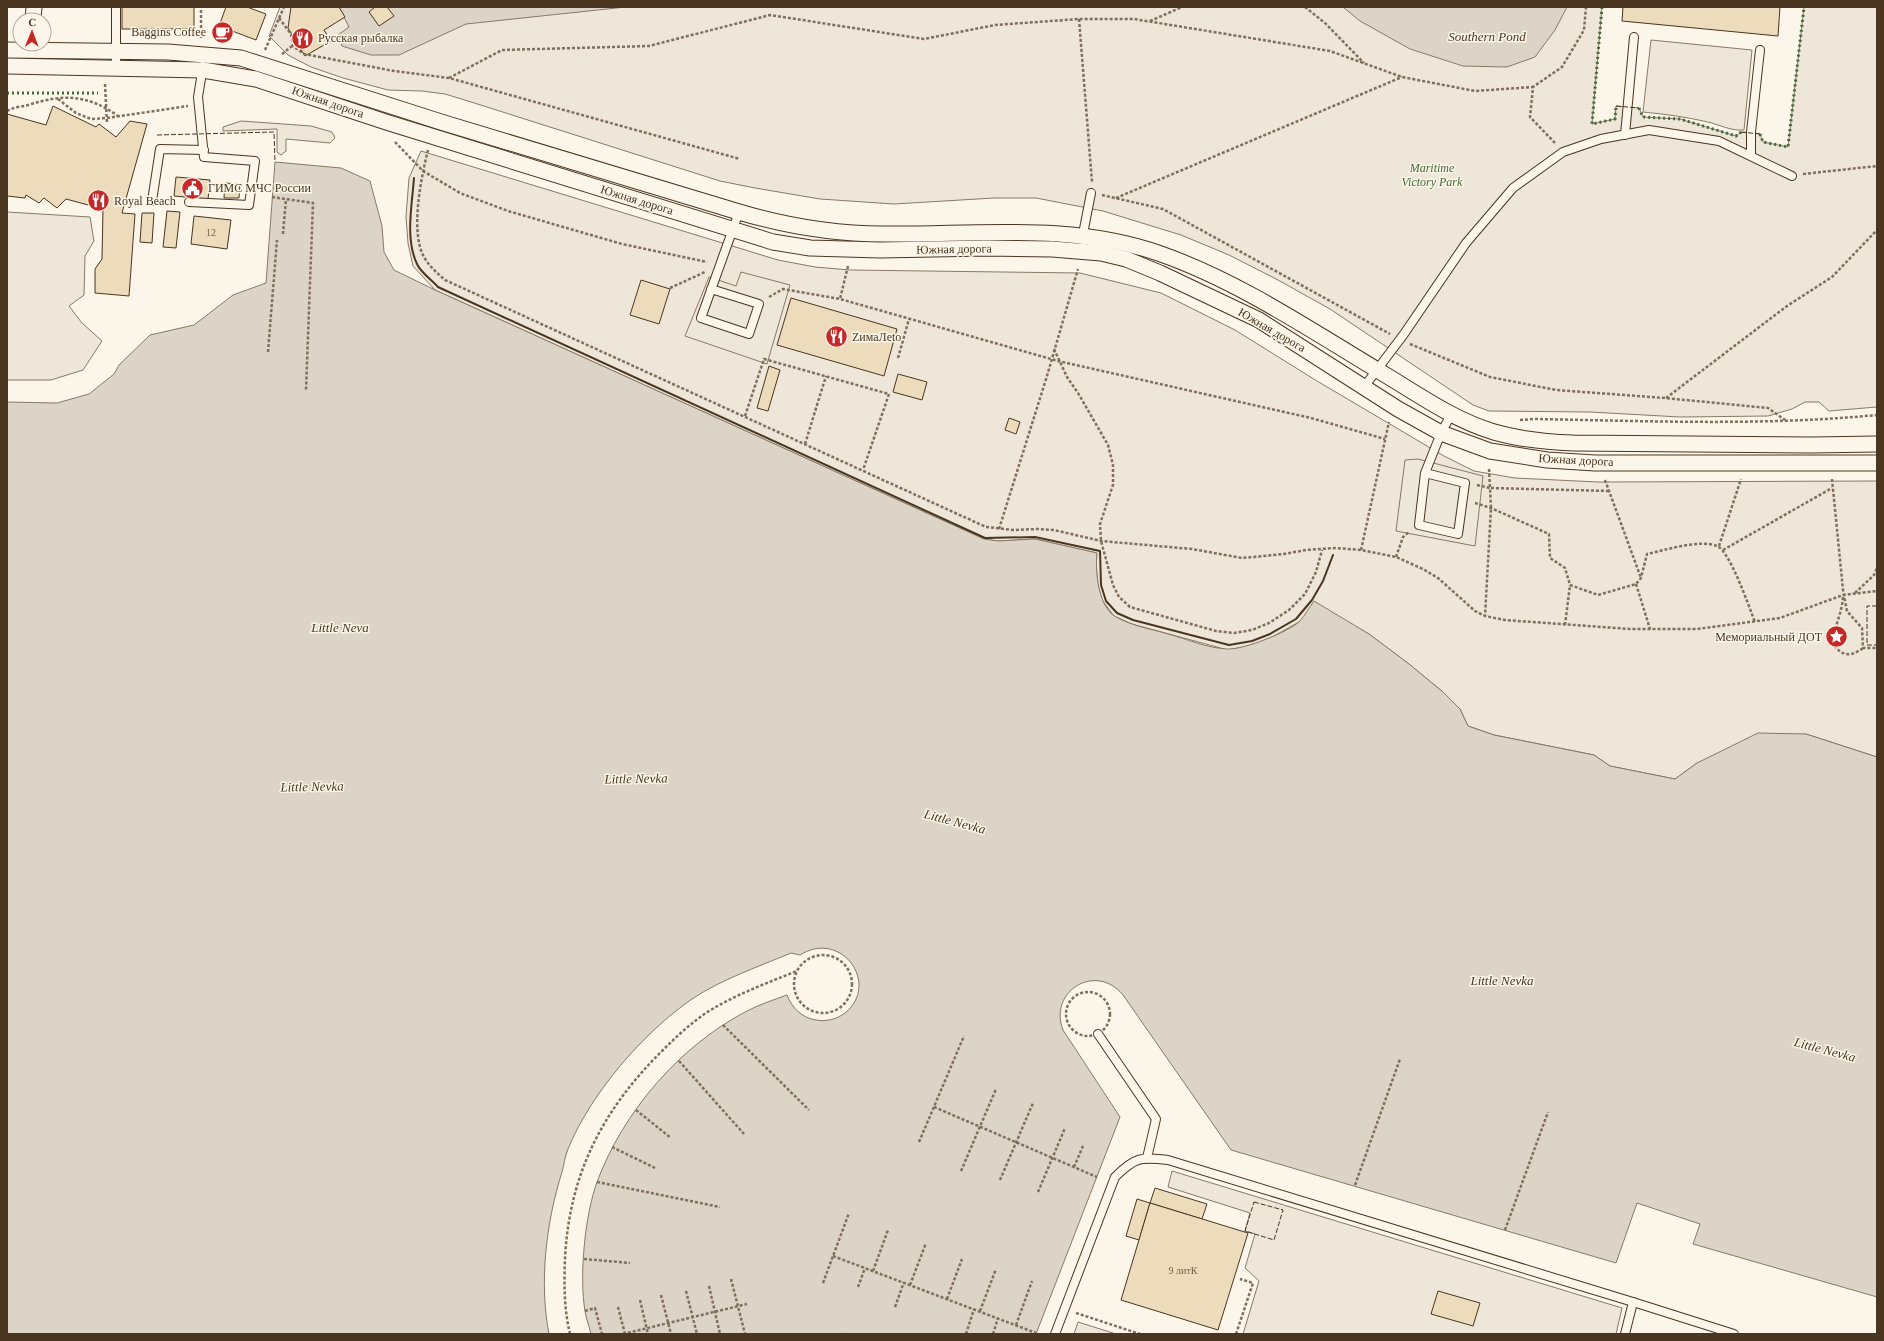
<svg xmlns="http://www.w3.org/2000/svg" width="1884" height="1341" font-family="'Times New Roman',serif">
	<rect width="100%" height="100%" fill="#fbf6e9"/>
	<g fill="#ede6d9" stroke="#887966">
		<path d="M280 7H1602L1592 124 1615 119 1616 106 1639 108 1643 117 1680 119 1736 136C1743 130 1750 132 1760 134L1763 142 1788 147 1804 7H1877V407L1829 411 1819 402H1805L1792 409 1768 416 1680 417 1590 412 1489 411 1473 405 1330 309 1278 280 1229 255 1181 235 1103 211 1036 198H994L894 204 820 199 755 188 720 181 468 101 445 94 422 91 388 90 343 78 311 67 288 55 269 36Z"/>
		<path d="M1651 40 1752 50 1744 130C1731 131 1720 125 1708 122 1686 117 1665 114 1643 112Z"/>
		<path d="M241 121 311 126 332 132 335 138 330 143 286 139V151L281 155 277 152V129L223 131V127Z"/>
		<path d="M421 151 778 260 815 267 850 270 1080 273 1161 293 1235 330 1317 381 1444 456 1474 471 1515 478 1598 482 1877 481V757L1806 734 1697 763 1675 779 1610 766 1594 755 1494 735 1468 726 1460 709 1443 692 1409 664 1369 634 1343 620 1299 622 1272 637 1252 645 1228 650 1132 624 1114 616 1102 600 1098 585 1096 564 1097 553 1035 539 998 541 984 539 435 290 413 266 408 243 406 217 409 178Z"/>
		<path d="M7 212 90 217 94 241 85 256 84 295 69 306 82 323 102 341 83 370 51 380H7Z"/>
		<path d="M1172 1171 1622 1308 1616 1334H1243L1259 1281 1245 1268 1255 1234 1245 1231 1250 1213 1168 1187Z"/>
		<path d="M1078 1322 1116 1334H1074Z"/>
	</g>
	<g fill="#ede7d9" stroke="#887966">
		<path d="M741 272 790 285 767 364 685 336 709 277 736 286Z"/>
		<path d="M1418 459 1483 476 1475 546 1396 531 1405 460Z"/>
	</g>
	<g fill="#dcd4c6" stroke="#887966">
		<path d="M339 7H626L466 24 399 55H371L342 46 338 35 349 27Z"/>
		<path d="M1343 7H1567L1555 30 1535 57 1507 67 1463 66 1410 49 1360 21Z"/>
		<path d="M275 162 341 168 370 181 382 226 384 252 394 270 435 290 984 539 998 541 1035 539 1097 553C1095 571 1098 607 1116 617 1132 626 1151 629 1168 634 1187 639 1207 648 1227 649 1243 650 1289 632 1300 621 1305 615 1309 608 1314 601L1369 634 1409 664 1443 692 1460 709 1468 726 1494 735 1594 755 1610 766 1675 779 1697 763 1758 733 1806 734 1877 757V1297L1693 1244 1700 1224 1637 1203 1616 1263 1231 1150 1123 995C1096 962 1048 991 1063 1030L1120 1117 1036 1334H591C589 1326 586 1318 585 1311 579 1276 585 1215 597 1182 623 1112 679 1047 745 1012 758 1005 773 1000 787 995 792 1008 802 1018 816 1020 826 1022 837 1019 845 1013 881 984 841 929 800 955L791 953C758 967 722 979 692 999 643 1033 591 1093 568 1149 565 1156 564 1165 562 1172 546 1223 539 1282 549 1334H7V402L57 403 89 394 114 374 119 365 150 335 194 325 233 295 266 283Z"/>
	</g>
	<g fill="#ecdcbc" stroke="#4a3520">
		<rect x="122" y="7" width="72" height="22"/>
		<path d="M226 7H247L266 14 256 40 219 26Z"/>
		<path d="M291 7H339L345 17 324 30 331 41 305 56 288 28Z"/>
		<path d="M375 7H387L394 16 379 26 369 12Z"/>
		<path d="M1623 7H1780L1778 36 1622 21Z"/>
		<path d="M53 106 96 127 99 124 116 137 130 121 147 124 122 213 135 214 129 296 95 293V269L102 259 103 209 66 199 57 208 44 198 39 203 26 195 25 198 7 196V114L46 125Z"/>
		<path d="M176 177 210 180 208 199 174 196Z"/>
		<path d="M225 183 240 184 239 198H224Z"/>
		<path d="M167 211 180 212 176 248 163 247Z"/>
		<path d="M142 213H154L152 243 140 242Z"/>
		<path d="M194 216 231 220 227 249 191 244Z"/>
		<path d="M641 280 670 289 659 324 630 315Z"/>
		<path d="M791 298 897 329 884 376 777 345Z"/>
		<path d="M769 366 780 370 768 411 757 408Z"/>
		<path d="M898 374 927 382 922 400 893 392Z"/>
		<path d="M1009 418 1020 422 1016 434 1005 430Z"/>
		<path d="M1155 1188 1207 1204 1202 1219 1150 1203Z"/>
		<path d="M1137 1199 1150 1203 1139 1240 1126 1236Z"/>
		<path d="M1150 1203 1248 1233 1218 1330 1121 1300Z"/>
		<path d="M1438 1291 1480 1303 1473 1326 1431 1314Z"/>
	</g>
	<g fill="none" stroke-linecap="round" stroke-linejoin="round">
		<defs>
			<g id="service">
				<path d="M116 7V67"/>
				<path d="M1625 135 1634 37"/>
				<path d="M1751 155V132L1760 50"/>
				<path d="M152 201 160 149 204 150"/>
				<path d="M189 202 249 205 255 161 204 157 198 97 203 66"/>
				<path d="M1082 239 1091 193"/>
				<path d="M711 289 759 304 749 334 701 318 739 212"/>
				<path d="M1364 387 1404 334 1466 243 1513 188 1563 152 1601 139 1649 130 1719 141 1792 176"/>
				<path d="M1425 473 1465 483 1458 534 1419 525 1425 473 1441 433 1452 413"/>
				<path d="M1098 1034 1156 1119 1147 1158"/>
				<path d="M1633 1302 1734 1334"/>
				<path d="M1055 1334 1115 1177C1135 1157 1140 1157 1168 1160L1633 1302 1625 1334"/>
			</g>
			<g id="minor">
				<path d="M33 20 34 7"/>
				<path d="M7 50 168 52 241 58 441 122 739 212C786 226 834 234 883 234 975 235 1072 222 1161 254 1240 282 1312 331 1384 374 1419 395 1454 420 1494 432 1518 439 1548 442 1573 443L1811 445 1877 444"/>
				<path d="M7 66 203 70 256 79 386 122 773 242 810 248 880 250 987 248 1052 249 1101 253 1126 259 1160 273 1259 320 1398 409 1441 433 1490 451 1547 460 1595 463H1877"/>
			</g>
		</defs>
		<use href="#service" stroke="#4a3520" stroke-width="10"/>
		<use href="#minor" stroke="#4a3520" stroke-width="17"/>
		<g stroke="#7f6f5c" stroke-width="2.5" stroke-dasharray="3 2" stroke-linecap="butt">
			<path d="M1305 7 1325 23 1364 63"/>
			<path d="M279 18 291 34 293 46 304 54 394 71 449 78 740 159"/>
			<path d="M1079 19 1092 182"/>
			<path d="M1150 21 1182 7"/>
			<path d="M201 38V7"/>
			<path d="M265 50 284 7"/>
			<path d="M282 54 292 46"/>
			<path d="M449 78 502 50 649 46 770 15 924 39 995 25 1079 19H1134L1330 51 1402 77 1475 91 1533 87"/>
			<path d="M105 84 107 124"/>
			<path d="M58 99 76 113 91 119 107 118 188 106"/>
			<path d="M7 111C13 107 21 107 28 105 63 94 87 94 118 116"/>
			<path d="M395 142 423 171 460 193 508 211 622 244 707 262"/>
			<path d="M1555 143 1530 117 1533 87 1562 67 1584 30 1586 7"/>
			<path d="M428 150C421 178 410 232 424 257 429 266 437 273 445 280L986 527 1014 530 1037 529 1054 530 1101 541 1192 549 1242 558 1284 554 1306 550 1335 548 1361 550 1396 557 1423 569 1438 578 1475 611 1485 616 1505 620 1630 629H1697L1780 618 1843 595 1877 591"/>
			<path d="M1803 174 1877 166"/>
			<path d="M1102 195 1163 209 1390 334"/>
			<path d="M272 197 313 203 306 390"/>
			<path d="M1116 198 1402 77"/>
			<path d="M283 234 286 199"/>
			<path d="M848 266 840 299 1058 361 1311 418 1385 439"/>
			<path d="M670 288 705 272"/>
			<path d="M769 297 783 289 840 299"/>
			<path d="M1410 344 1490 377 1556 390 1665 398 1768 408 1785 420"/>
			<path d="M1054 349 1067 377 1078 393 1108 445 1113 465V485L1100 524 1101 541 1113 585 1119 597 1130 607 1216 631 1234 633 1252 630 1269 623 1289 610 1305 594 1316 572 1322 550"/>
			<path d="M268 352 277 240"/>
			<path d="M898 358 909 319"/>
			<path d="M1666 398 1787 306 1832 277 1877 230"/>
			<path d="M745 416 764 359 889 394 863 470"/>
			<path d="M1520 420 1534 419C1649 421 1763 426 1877 415"/>
			<path d="M805 444 826 376"/>
			<path d="M1489 469 1490 488 1609 491"/>
			<path d="M1832 479 1843 590 1847 611 1862 628 1863 648H1877"/>
			<path d="M1605 480 1641 578"/>
			<path d="M1477 485 1490 488 1491 508 1485 616"/>
			<path d="M1475 503 1491 508 1549 534 1550 558 1565 568 1570 585 1598 595 1636 584 1641 578 1647 554C1666 550 1699 539 1717 546 1730 551 1749 607 1755 622"/>
			<path d="M999 529 1047 376 1078 269"/>
			<path d="M1719 546 1741 479"/>
			<path d="M1361 550 1389 422"/>
			<path d="M1723 550 1832 488"/>
			<path d="M1396 557 1403 537 1409 532"/>
			<path d="M1636 584 1650 629"/>
			<path d="M1855 593 1874 575 1877 568"/>
			<path d="M1843 597C1842 613 1834 627 1833 643 1841 657 1851 657 1863 648"/>
			<path d="M1565 625 1570 585"/>
			<circle cx="823" cy="984" r="29"/>
			<circle cx="1088" cy="1014" r="22"/>
			<path d="M723 1025 809 1110"/>
			<path d="M679 1061 744 1134"/>
			<path d="M934 1107 1097 1177"/>
			<path d="M636 1110 671 1138"/>
			<path d="M919 1142 964 1036"/>
			<path d="M612 1147 655 1168"/>
			<path d="M1074 1167 1083 1146"/>
			<path d="M961 1171 996 1089"/>
			<path d="M1000 1180 1033 1103"/>
			<path d="M597 1182 720 1207"/>
			<path d="M1355 1185 1400 1059"/>
			<path d="M1038 1192 1065 1128"/>
			<path d="M1505 1230 1548 1112"/>
			<path d="M833 1256 1036 1333"/>
			<path d="M584 1259 630 1263"/>
			<path d="M873 1271 888 1230"/>
			<path d="M731 1279 745 1334"/>
			<path d="M823 1283 849 1213"/>
			<path d="M910 1285 926 1243"/>
			<path d="M709 1286 720 1334"/>
			<path d="M858 1287 865 1268"/>
			<path d="M686 1291 697 1334"/>
			<path d="M661 1295 671 1334"/>
			<path d="M947 1299 962 1259"/>
			<path d="M640 1300 648 1334"/>
			<path d="M618 1307 625 1334"/>
			<path d="M895 1307 904 1282"/>
			<path d="M585 1311 595 1308 602 1334"/>
			<path d="M980 1311 996 1269"/>
			<path d="M1076 1313 1140 1334"/>
			<path d="M1016 1325 1032 1281"/>
			<path d="M570 1334C564 1309 564 1284 565 1259 569 1174 603 1109 663 1050 677 1036 692 1022 709 1011 737 994 767 983 797 971"/>
			<path d="M623 1334 747 1304"/>
			<path d="M845 1334H846"/>
			<path d="M966 1334 974 1309"/>
			<path d="M993 1334 998 1318"/>
			<path d="M1236 1334 1253 1283 1240 1279"/>
		</g>
		<use href="#service" stroke="#fbf6e9" stroke-width="8"/>
		<use href="#minor" stroke="#fbf6e9" stroke-width="15"/>
		<g stroke="#436837" stroke-width="3" stroke-dasharray="2 3" stroke-linecap="butt">
			<path d="M1602 7 1592 124 1615 119 1616 106"/>
			<path d="M7 93H98"/>
			<path d="M1639 108 1643 117 1680 119 1736 136 1741 132"/>
			<path d="M1760 134 1763 142 1788 147 1804 7"/>
		</g>
		<g stroke="#4a3520" stroke-width="1" stroke-dasharray="5 2" stroke-linecap="butt">
			<path d="M1616 106 1639 108"/>
			<path d="M1741 132 1760 134"/>
			<path d="M157 135 274 132 275 162"/>
			<path d="M1877 606H1867V645H1877"/>
			<path d="M1254 1202 1283 1210 1274 1240 1245 1231Z"/>
		</g>
		<path stroke="#4a3520" stroke-width="2" d="M414 178C412 205 405 239 417 264 421 273 432 280 438 287L985 538 1035 537 1100 551 1101 585 1106 601 1117 613 1133 620 1229 645 1252 641 1270 634 1296 619 1312 600 1323 581 1333 555"/>
	</g>
	<defs>
		<symbol id="cafe-disc" viewBox="-11 -11 22 22"><circle r="9.5" fill="#c62828" stroke="#fbf6e9"/><path d="M-5.5-4.5H6V0H3Q3 3.5 0 3.5H-2.5Q-5.5 3.5-5.5 0ZM3-3.2v2h1.7v-2ZM-6 4.5H4V6H-6Z" fill="#fff"/></symbol>
		<symbol id="restaurant-disc" viewBox="-11 -11 22 22"><circle r="9.5" fill="#c62828" stroke="#fbf6e9"/><path d="M-5-6h1v4h1v-4h1v4h1v-4h1v5L-1.5 .5V6h-2V.5L-5-1ZM5-6V6H3V1.5H1.5Q1.5-4 5-6Z" fill="#fff"/></symbol>
		<symbol id="civic-disc" viewBox="-11 -11 22 22"><circle r="9.5" fill="#c62828" stroke="#fbf6e9"/><path d="M-.6-6.5H3V-4.5H.6V-3L4-1V1h2V6H-6V1h2V-1L-.6-3ZM-1.2 2.5V6h2.4V2.5Z" fill="#fff"/></symbol>
		<symbol id="sight-disc" viewBox="-11 -11 22 22"><circle r="9.5" fill="#c62828" stroke="#fbf6e9"/><path d="M0-6L1.8-2.2L6-1.7L2.9 1.2L3.7 5.4L0 3.3L-3.7 5.4L-2.9 1.2L-6-1.7L-1.8-2.2Z" fill="#fff"/></symbol>
	</defs>
	<g fill-rule="evenodd">
		<use href="#cafe-disc" x="210" y="20" width="25" height="25"/>
		<use href="#restaurant-disc" x="290" y="26" width="25" height="25"/>
		<use href="#civic-disc" x="180" y="176" width="25" height="25"/>
		<use href="#restaurant-disc" x="86" y="188" width="25" height="25"/>
		<use href="#restaurant-disc" x="824" y="324" width="25" height="25"/>
		<use href="#sight-disc" x="1824" y="624" width="25" height="25"/>
	</g>
	<g text-anchor="middle" stroke-width="3" stroke-linejoin="round" paint-order="stroke">
		<g font-size="10" fill="#725f47">
			<text x="211" y="236">12</text>
			<text x="1183" y="1274">9 литК</text>
		</g>
		<g font-size="12" fill="#4a3520" stroke="#fbf6e9" text-anchor="start">
			<text x="206" y="36" text-anchor="end">Baggins Coffee</text>
			<text x="318" y="42">Русская рыбалка</text>
			<text x="208" y="192">ГИМС МЧС России</text>
			<text x="114" y="205">Royal Beach</text>
			<text x="852" y="341">ZимаЛеtо</text>
			<text x="1822" y="641" text-anchor="end">Мемориальный ДОТ</text>
		</g>
		<g font-size="12" fill="#4a3520" stroke="#fbf6e9">
			<text transform="translate(328 102) rotate(19)" y="4">Южная дорога</text>
			<text transform="translate(637 200) rotate(17)" y="4">Южная дорога</text>
			<text transform="translate(954 249) rotate(-1)" y="4">Южная дорога</text>
			<text transform="translate(1272 330) rotate(30)" y="4">Южная дорога</text>
			<text transform="translate(1576 460) rotate(3)" y="4">Южная дорога</text>
		</g>
		<g font-size="12" font-style="italic" fill="#436837" stroke="#fbf6e9">
			<text x="1432" y="172">Maritime<tspan x="1432" dy="14">Victory Park</tspan></text>
		</g>
		<g font-size="13" font-style="italic" fill="#4a3520" stroke="#fbf6e9">
			<text x="1487" y="41">Southern Pond</text>
			<text x="340" y="632">Little Neva</text>
			<text transform="translate(636 778) rotate(-1)" y="5">Little Nevka</text>
			<text transform="translate(312 786) rotate(-1)" y="5">Little Nevka</text>
			<text transform="translate(955 821) rotate(15)" y="5">Little Nevka</text>
			<text x="1502" y="985">Little Nevka</text>
			<text transform="translate(1825 1049) rotate(15)" y="5">Little Nevka</text>
		</g>
	</g>
	<rect width="1884" height="1341" fill="none" stroke="#4a3520" stroke-width="16"/>
	<g transform="translate(32 32) rotate(1)"><circle r="19" fill="#fbf6e9" stroke="#b4a999"/>
	<path d="M0-3L7 15L0 10L-7 15Z" fill="#c62828"/>
	<text y="-6" font-size="11" font-weight="bold" text-anchor="middle" fill="#4a3520">С</text>
	</g>
</svg>
